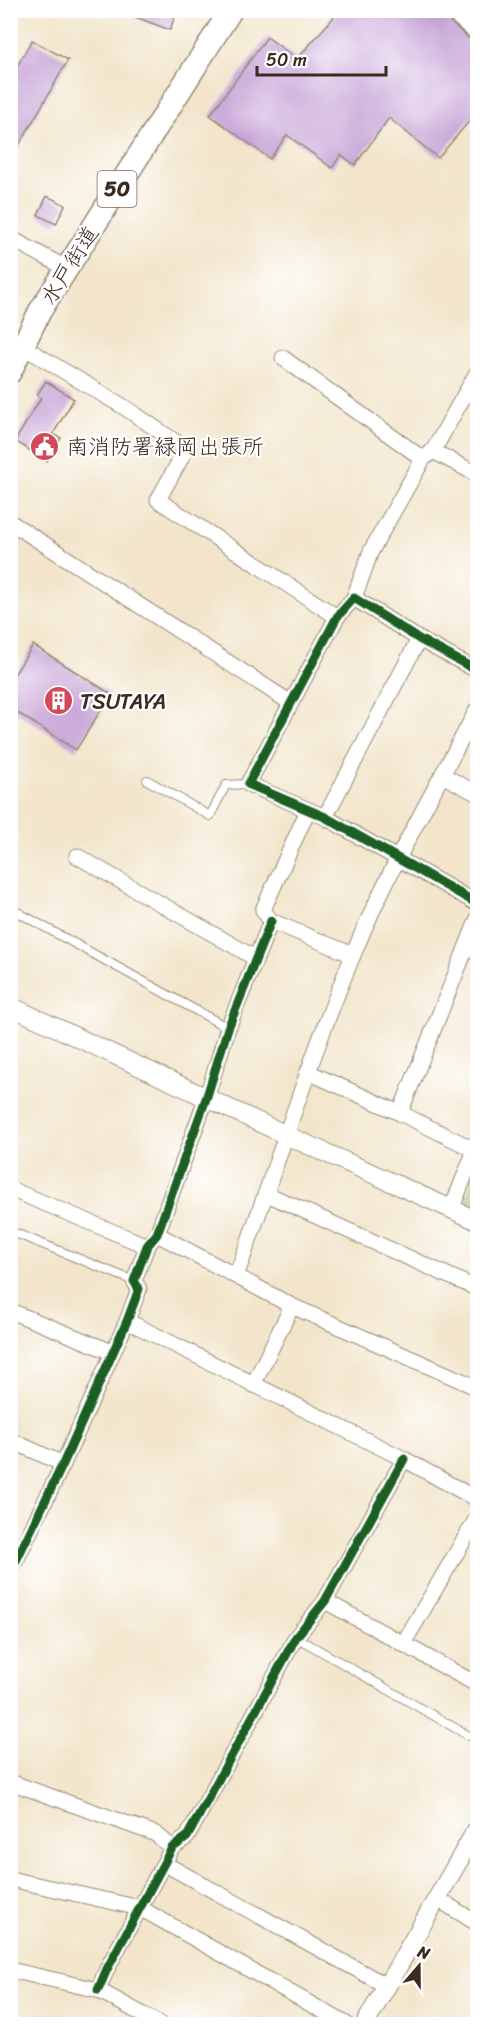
<svg xmlns="http://www.w3.org/2000/svg" width="488" height="2035" font-family="Sriracha,'Klee One',sans-serif">
	<rect width="100%" height="100%" fill="#fff"/>
	<filter id="ink" filterUnits="userSpaceOnUse"><feTurbulence type="fractalNoise" baseFrequency=".0167" numOctaves="2"/><feDisplacementMap in="SourceGraphic" scale="12" xChannelSelector="R" yChannelSelector="G"/><feConvolveMatrix kernelMatrix="1 2 1 2 8 2 1 2 1" color-interpolation-filters="sRGB"/></filter>
	<filter id="wash" filterUnits="userSpaceOnUse"><feTurbulence type="fractalNoise" baseFrequency=".008" numOctaves="4" result="noise"/><feDisplacementMap in="SourceGraphic" scale="24" xChannelSelector="R" yChannelSelector="G"/><feGaussianBlur stdDeviation="1.35" result="paint"/><feColorMatrix in="noise" values="0 0 0 0 0 0 0 0 0 0 0 0 0 0 0 0 0 1.4 0 .05"/><feComposite in="paint" operator="in"/></filter>
	<g filter="url(#wash)">
		<rect width="100%" height="100%" fill="#f2e5cb"/>
		<path fill="#a0ca76" stroke="#6e7a4a" stroke-width="1.5" d="M477 1163V1211L471 1209 467 1200Z"/>
		<g id="blocks">
			<g fill="#c7a4d7">
				<path d="M123 10H177L170 30 122 12Z"/>
				<path d="M340 10H436L472 41 477 44V112L438 158 389 118 355 165 341 155 332 168 287 135 270 159 210 115 267 37 297 59Z"/>
				<path d="M32 40 68 60 10 161V68L15 70Z"/>
				<path d="M47 196 65 205 56 224 38 215Z"/>
				<path d="M46 381 74 399 53 434 61 438 47 461 15 441 41 398 37 395Z"/>
				<path d="M33 645 111 694 76 750 10 708V681Z"/>
			</g>
		</g>
	</g>
	<g filter="url(#ink)">
		<use href="#blocks" fill-opacity="0" stroke="#968874" stroke-width="1.5"/>
		<g fill="none" stroke-linecap="round" stroke-linejoin="round">
			<defs>
				<g id="service">
					<path d="M147 780 210 816 226 785 248 784"/>
					<path d="M10 908 228 1028"/>
					<path d="M10 1231 134 1281"/>
					<path d="M296 1637 478 1741"/>
				</g>
				<g id="minor">
					<path d="M450 10 478 34"/>
					<path d="M10 238 66 268"/>
					<path d="M22 346 124 407 186 449 158 500 337 617"/>
					<path d="M283 358 423 459"/>
					<path d="M433 451 478 475"/>
					<path d="M10 522 291 703"/>
					<path d="M354 598 371 551 423 459 433 451 478 371"/>
					<path d="M478 671 419 639 354 598 337 617 248 784 325 817 478 904"/>
					<path d="M442 775 478 794"/>
					<path d="M308 810 263 910 271 921 353 955"/>
					<path d="M325 817 419 639"/>
					<path d="M77 856 255 958"/>
					<path d="M308 1072 400 1113 475 1150 451 1210"/>
					<path d="M400 1113 478 918"/>
					<path d="M10 1189 147 1246"/>
					<path d="M267 1194 478 1289"/>
					<path d="M157 1234 292 1306 478 1388"/>
					<path d="M236 1276C276 1169 309 1060 353 955 388 870 435 790 478 708"/>
					<path d="M10 1311 112 1352"/>
					<path d="M127 1321 404 1459 478 1500"/>
					<path d="M253 1385 292 1306"/>
					<path d="M10 1440 63 1464"/>
					<path d="M10 1573 63 1464 127 1321 139 1289 134 1281 147 1246 157 1234 207 1096 228 1028 271 921"/>
					<path d="M325 1601 478 1685"/>
					<path d="M403 1644 478 1516"/>
					<path d="M10 1782 156 1834 172 1848"/>
					<path d="M165 1864 387 1986"/>
					<path d="M10 1879 140 1908 346 2024"/>
					<path d="M438 1899 478 1924"/>
					<path d="M10 1970 98 1990 160 2024"/>
					<path d="M98 1990 107 1969 172 1848 187 1837 296 1637 325 1601 404 1459"/>
				</g>
				<g id="tertiary">
					<path d="M10 1006 286 1135 478 1221"/>
					<path d="M365 2024 478 1827"/>
				</g>
				<path id="primary" d="M10 372 40 311 231 10"/>
			</defs>
			<use href="#service" stroke="#968874" stroke-width="10"/>
			<use href="#minor" stroke="#968874" stroke-width="17"/>
			<use href="#tertiary" stroke="#968874" stroke-width="20"/>
			<use href="#primary" stroke="#968874" stroke-width="25"/>
			<use href="#service" stroke="#fff" stroke-width="8"/>
			<use href="#minor" stroke="#fff" stroke-width="15"/>
			<use href="#tertiary" stroke="#fff" stroke-width="18"/>
			<use href="#primary" stroke="#fff" stroke-width="22"/>
			<defs>
				<g id="cycleway">
					<path d="M478 671 419 639 354 598 337 617 248 784 325 817 478 904"/>
					<path d="M10 1573 63 1464 127 1321 139 1289 134 1281 147 1246 157 1234 207 1096 228 1028 271 921"/>
					<path d="M98 1990 107 1969 172 1848 187 1837 296 1637 325 1601 404 1459"/>
				</g>
			</defs>
			<use href="#cycleway" stroke="#fff" stroke-width="13"/>
			<use href="#cycleway" stroke="#1b5e20" stroke-width="9"/>
		</g>
	</g>
	<defs>
		<symbol id="civic-disc" viewBox="-11 -11 22 22"><circle r="9.5" fill="#d1495b" stroke="#fff"/><path d="M-.6-6.5H3V-4.5H.6V-3L4-1V1h2V6H-6V1h2V-1L-.6-3ZM-1.2 2.5V6h2.4V2.5Z" fill="#fff"/></symbol>
		<symbol id="building-disc" viewBox="-11 -11 22 22"><circle r="9.5" fill="#d1495b" stroke="#fff"/><path d="M-4-6H4V6H1V3H-1V6H-4ZM-2.5-4.3h1.7v1.8h-1.7ZM.8-4.3h1.7v1.8H.8ZM-2.5-1h1.7V.8h-1.7ZM.8-1h1.7V.8H.8Z" fill="#fff"/></symbol>
	</defs>
	<g fill-rule="evenodd">
		<use href="#civic-disc" x="28" y="430" width="33" height="33"/>
		<use href="#building-disc" x="42" y="684" width="33" height="33"/>
	</g>
	<g text-anchor="middle" stroke-width="4.5" stroke-linejoin="round" paint-order="stroke">
		<rect fill="#fff" stroke="#766a62" stroke-width="1.5" x="97.5" y="171" width="39" height="36" rx="4.5"/>
		<g font-size="21" font-weight="bold" fill="#3b2a1e">
			<text x="117" y="196">50</text>
		</g>
		<g font-size="22" fill="#3b2a1e" stroke="#fff">
			<text transform="translate(69 265) rotate(-58)" y="8">水戸街道</text>
		</g>
		<g font-size="22" fill="#3b2a1e" stroke="#fff" text-anchor="start">
			<text x="66" y="454">南消防署緑岡出張所</text>
			<text x="80" y="709">TSUTAYA</text>
		</g>
	</g>
	<rect width="488" height="2035" fill="none" stroke="#fff" stroke-width="36"/>
	<g transform="translate(419 1966) rotate(20)" stroke="#ffffff" stroke-width="4.5" paint-order="stroke">
	<path d="M0-4.5L10 22L0 15L-10 22Z" fill="#3b2a1e"/>
	<text y="-9" font-size="16" font-weight="bold" text-anchor="middle" fill="#3b2a1e">N</text>
	</g>
	<path d="M257 66v9h129v-9" fill="none" stroke="#3b2a1e" stroke-width="3"/>
	<text x="266" y="66" font-size="18" fill="#3b2a1e" stroke="#ffffff" stroke-width="4.5" paint-order="stroke">50 m</text>
</svg>
